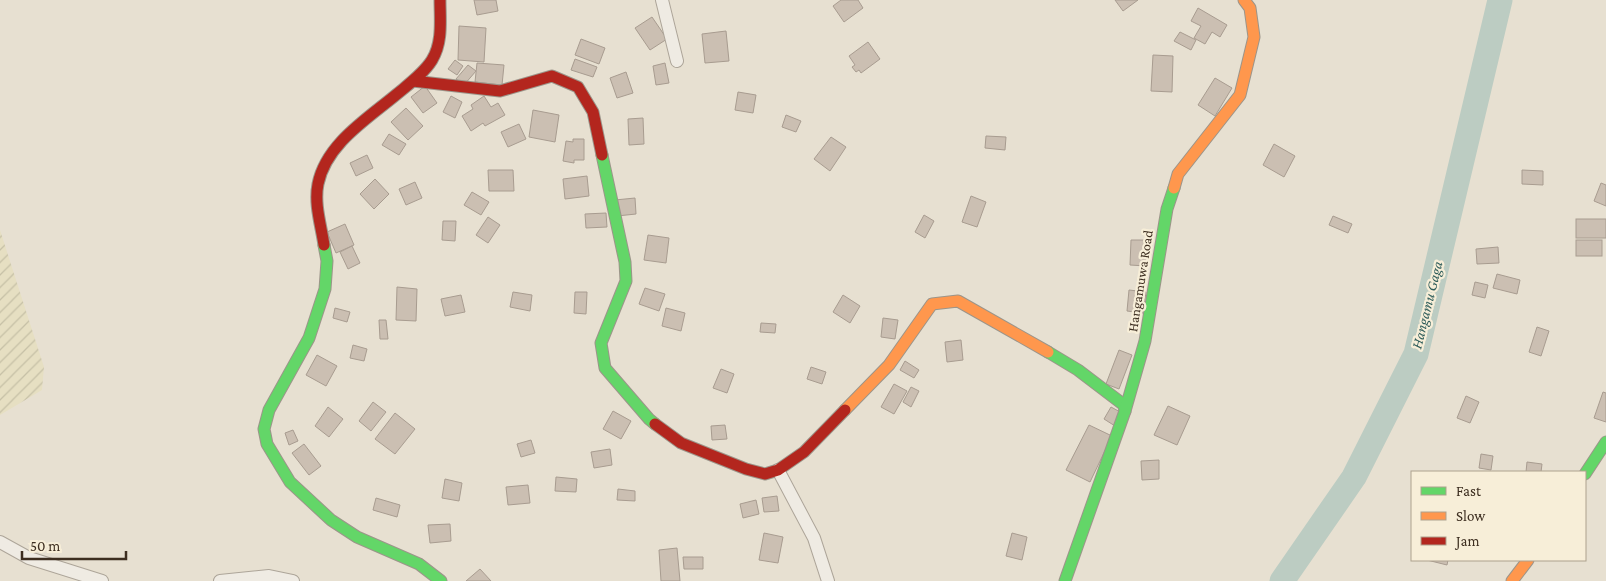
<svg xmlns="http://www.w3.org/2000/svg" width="1606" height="581" font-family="'Crimson Pro',serif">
	<defs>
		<pattern id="farmland-furrows" width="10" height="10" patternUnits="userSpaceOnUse" patternTransform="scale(1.25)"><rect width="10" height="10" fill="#e6dfc2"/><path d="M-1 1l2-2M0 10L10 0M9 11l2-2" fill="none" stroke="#c6c0a6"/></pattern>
	</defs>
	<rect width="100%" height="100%" fill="#e7e0d1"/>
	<path fill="url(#farmland-furrows)" d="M0 230 44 367 42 390 0 415Z"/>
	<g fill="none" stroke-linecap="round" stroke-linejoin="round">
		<path stroke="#bcccc2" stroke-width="25" d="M1282 581 1354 477 1416 354 1500 0"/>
	</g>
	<g fill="#cbbfb2" stroke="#a89c90">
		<path d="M474 0H496L498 11 477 15Z"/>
		<path d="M841 0H858L863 8 844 22 833 6Z"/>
		<path d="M1115 0H1138L1123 11Z"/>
		<path d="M1198 8 1227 25 1220 37 1212 32 1205 44 1194 38 1201 26 1191 21Z"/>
		<path d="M652 17 667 39 650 50 635 28Z"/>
		<path d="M459 26 486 28 484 62 458 60Z"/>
		<path d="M726 31 729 61 705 63 702 34Z"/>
		<path d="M1180 32 1196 40 1191 50 1174 41Z"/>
		<path d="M581 39 605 48 599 64 575 55Z"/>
		<path d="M868 42 880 59 861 73 859 70 856 72 852 67 855 65 849 56Z"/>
		<path d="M1153 55 1173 56 1172 92 1151 91Z"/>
		<path d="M575 59 597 67 593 77 571 70Z"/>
		<path d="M455 60 463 66 457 75 448 69Z"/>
		<path d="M477 63 504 65 502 85 475 82Z"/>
		<path d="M665 63 669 83 656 85 653 66Z"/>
		<path d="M468 65 476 71 464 85 456 79Z"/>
		<path d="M626 72 633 93 617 98 610 78Z"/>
		<path d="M1215 78 1232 88 1215 116 1198 105Z"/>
		<path d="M425 86 437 103 423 113 411 97Z"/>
		<path d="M738 92 756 95 753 113 735 110Z"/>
		<path d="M451 96 462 102 455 118 443 112Z"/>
		<path d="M484 96 491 107 498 103 505 115 485 126 483 123 471 131 462 116 473 109 471 105Z"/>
		<path d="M406 108 423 126 408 140 391 122Z"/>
		<path d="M533 110 559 115 555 142 529 137Z"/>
		<path d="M786 115 801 121 796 132 782 127Z"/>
		<path d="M643 118 644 144 629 145 628 119Z"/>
		<path d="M519 124 526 139 508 147 501 132Z"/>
		<path d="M389 134 406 144 399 155 382 145Z"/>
		<path d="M986 136 1006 137 1005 150 985 148Z"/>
		<path d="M831 137 846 147 830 171 814 159Z"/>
		<path d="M573 139H584V160H574V163L563 161 566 141 573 142Z"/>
		<path d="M1274 144 1295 156 1284 177 1263 165Z"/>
		<path d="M367 155 373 168 356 176 350 163Z"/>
		<path d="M488 170H513L514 191H489Z"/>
		<path d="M1522 170 1543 171V185L1522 184Z"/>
		<path d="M587 176 589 196 565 199 563 179Z"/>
		<path d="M375 179 389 194 374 209 360 194Z"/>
		<path d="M415 182 422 198 406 205 399 189Z"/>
		<path d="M1601 183 1606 185V206L1594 201Z"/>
		<path d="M472 192 489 202 481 215 464 205Z"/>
		<path d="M971 196 986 202 977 227 962 222Z"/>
		<path d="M635 198 636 214 617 216 615 200Z"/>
		<path d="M606 213 607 227 586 228 585 214Z"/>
		<path d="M924 215 934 221 925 238 915 232Z"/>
		<path d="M1333 216 1352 224 1348 233 1329 225Z"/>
		<path d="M488 217 500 225 488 243 476 235Z"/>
		<rect x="1576" y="219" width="30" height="19"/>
		<path d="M443 221H456L455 241 442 240Z"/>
		<path d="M345 224 354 245 336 253 327 232Z"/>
		<path d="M648 235 669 238 666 263 644 260Z"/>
		<path d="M1131 240H1147L1146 266 1130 265Z"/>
		<rect x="1576" y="240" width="26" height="16"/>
		<path d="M352 246 360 263 348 269 340 252Z"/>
		<path d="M1498 247 1499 263 1477 264 1476 249Z"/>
		<path d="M1497 274 1520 280 1517 294 1493 288Z"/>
		<path d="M1475 282 1488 285 1485 298 1472 295Z"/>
		<path d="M397 287 417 289 416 321 396 320Z"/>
		<path d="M645 288 665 294 659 311 639 304Z"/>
		<path d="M1129 290 1146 292 1143 313 1127 311Z"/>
		<path d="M513 292 532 295 530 311 510 307Z"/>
		<path d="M575 292H587L586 314 574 313Z"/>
		<path d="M461 295 465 312 445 316 441 299Z"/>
		<path d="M843 295 860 306 850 323 833 312Z"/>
		<path d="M335 308 350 312 347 322 333 318Z"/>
		<path d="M666 308 685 313 681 331 662 326Z"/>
		<path d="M883 318 898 320 895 339 881 337Z"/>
		<path d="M379 320H386L388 339H380Z"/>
		<path d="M761 323 776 324 775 333 760 332Z"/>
		<path d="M1537 327 1549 331 1541 356 1529 352Z"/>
		<path d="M961 340 963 360 947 362 945 342Z"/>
		<path d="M353 345 367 349 364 361 350 358Z"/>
		<path d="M1119 350 1132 355 1119 389 1106 384Z"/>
		<path d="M317 355 337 366 326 386 306 375Z"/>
		<path d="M905 361 919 370 914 378 900 370Z"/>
		<path d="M811 367 826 372 822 384 807 379Z"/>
		<path d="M721 369 734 374 727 393 713 388Z"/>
		<path d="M894 384 907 391 894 414 881 407Z"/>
		<path d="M911 387 919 391 911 407 903 402Z"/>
		<path d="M1603 392 1606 393V422L1594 418Z"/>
		<path d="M1466 396 1479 402 1470 423 1457 418Z"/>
		<path d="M373 402 386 412 371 431 359 421Z"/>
		<path d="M1168 406 1190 416 1177 445 1154 435Z"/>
		<path d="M328 407 343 419 329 437 315 426Z"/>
		<path d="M1111 407 1122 413 1115 426 1104 419Z"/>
		<path d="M613 411 631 421 621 439 603 429Z"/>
		<path d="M395 413 415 429 395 454 375 439Z"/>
		<path d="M725 425 727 439 712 440 711 426Z"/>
		<path d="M1089 425 1112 436 1090 482 1066 470Z"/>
		<path d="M293 430 298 441 289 445 285 433Z"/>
		<path d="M531 440 535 453 521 457 517 444Z"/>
		<path d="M304 444 321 466 309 475 292 453Z"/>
		<path d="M610 449 612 465 594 468 591 452Z"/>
		<path d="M1481 454 1493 456 1491 470 1479 468Z"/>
		<path d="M1159 460V479L1142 480 1141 461Z"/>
		<path d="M1527 462 1542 464 1541 472H1526Z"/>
		<path d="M556 477 577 479 576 492 555 491Z"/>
		<path d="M445 479 462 483 459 501 442 498Z"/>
		<path d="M528 485 530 503 508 505 506 487Z"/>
		<path d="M618 489 635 491V501L617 500Z"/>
		<path d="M777 496 779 511 764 512 762 498Z"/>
		<path d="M376 498 400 505 397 517 373 510Z"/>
		<path d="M756 500 759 514 743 518 740 504Z"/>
		<path d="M450 524 451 541 430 543 428 525Z"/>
		<path d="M764 533 783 537 778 563 759 560Z"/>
		<path d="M1012 533 1027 537 1022 560 1006 556Z"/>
		<path d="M677 548 680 581H661L659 550Z"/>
		<path d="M683 557H703V569H684Z"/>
		<path d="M1427 560H1448L1447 565Z"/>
		<path d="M480 569 491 581H466Z"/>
	</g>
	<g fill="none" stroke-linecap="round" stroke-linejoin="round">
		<defs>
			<g id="street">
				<path d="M662 0 677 61"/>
				<path d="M778 470 814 538 828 581"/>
				<path d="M0 542 29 558 102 581"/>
				<path d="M220 581 269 576 293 581"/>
			</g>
			<g id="fast">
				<path d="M602 155 625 262 626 281 601 343 605 368 649 419 655 424"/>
				<path d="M324 245 327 261 325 289 309 338 269 410 264 429 267 444 290 482 331 520 357 537 419 564 441 581"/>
				<path d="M1048 352 1078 370 1124 405 1125 411"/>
				<path d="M1585 474 1606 442"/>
				<path d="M1065 581 1125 411 1145 341 1167 209 1174 188"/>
			</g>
			<g id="slow">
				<path d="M1174 188 1178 174 1240 95 1254 37 1250 8 1244 0"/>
				<path d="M845 410 889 365 932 304 958 301 1048 352"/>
				<path d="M1512 581 1528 560"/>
			</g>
			<g id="jam">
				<path d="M413 81 500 91 552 76 578 87 593 112 602 155"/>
				<path d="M324 245C321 225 314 204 318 184 326 144 367 119 397 94 409 84 424 73 432 60 443 42 440 20 440 0"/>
				<path d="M655 424 681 443 746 469 765 474 778 470 804 452 845 410"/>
			</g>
		</defs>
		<use href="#street" stroke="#ada599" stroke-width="14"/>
		<use href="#fast" stroke="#9c958a" stroke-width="13"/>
		<use href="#slow" stroke="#9c958a" stroke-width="13"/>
		<use href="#jam" stroke="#9c958a" stroke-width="13"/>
		<use href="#street" stroke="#efebe3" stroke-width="12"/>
		<use href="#fast" stroke="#63d668" stroke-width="11"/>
		<use href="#slow" stroke="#ff974d" stroke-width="11"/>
		<use href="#jam" stroke="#b3261e" stroke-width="11"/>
	</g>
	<g text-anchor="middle" stroke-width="4.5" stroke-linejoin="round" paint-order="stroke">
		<g font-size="14" fill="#3d2e20" stroke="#f7eed8">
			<text transform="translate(1140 281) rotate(-81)" y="5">Hangamuwa Road</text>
		</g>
		<g font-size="15" font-style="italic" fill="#2f5d5a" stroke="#f7eed8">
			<text transform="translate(1427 305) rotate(-76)" y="5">Hangamu Gaga</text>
		</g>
	</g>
	<rect x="1411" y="471" width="175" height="90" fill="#f7eed8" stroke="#ada18e"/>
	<rect x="1421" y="487" width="25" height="8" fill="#63d668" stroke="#ada18e"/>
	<text x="1456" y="496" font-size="15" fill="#3d2e20">Fast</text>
	<rect x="1421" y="512" width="25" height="8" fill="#ff974d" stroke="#ada18e"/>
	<text x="1456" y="521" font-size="15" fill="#3d2e20">Slow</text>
	<rect x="1421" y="537" width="25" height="8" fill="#b3261e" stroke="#ada18e"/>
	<text x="1456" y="546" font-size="15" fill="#3d2e20">Jam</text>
	<path d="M22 551v8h104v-8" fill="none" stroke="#3d2e20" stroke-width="2.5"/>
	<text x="30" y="551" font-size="15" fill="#3d2e20" stroke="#f7eed8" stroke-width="4" paint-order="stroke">50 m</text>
</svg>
